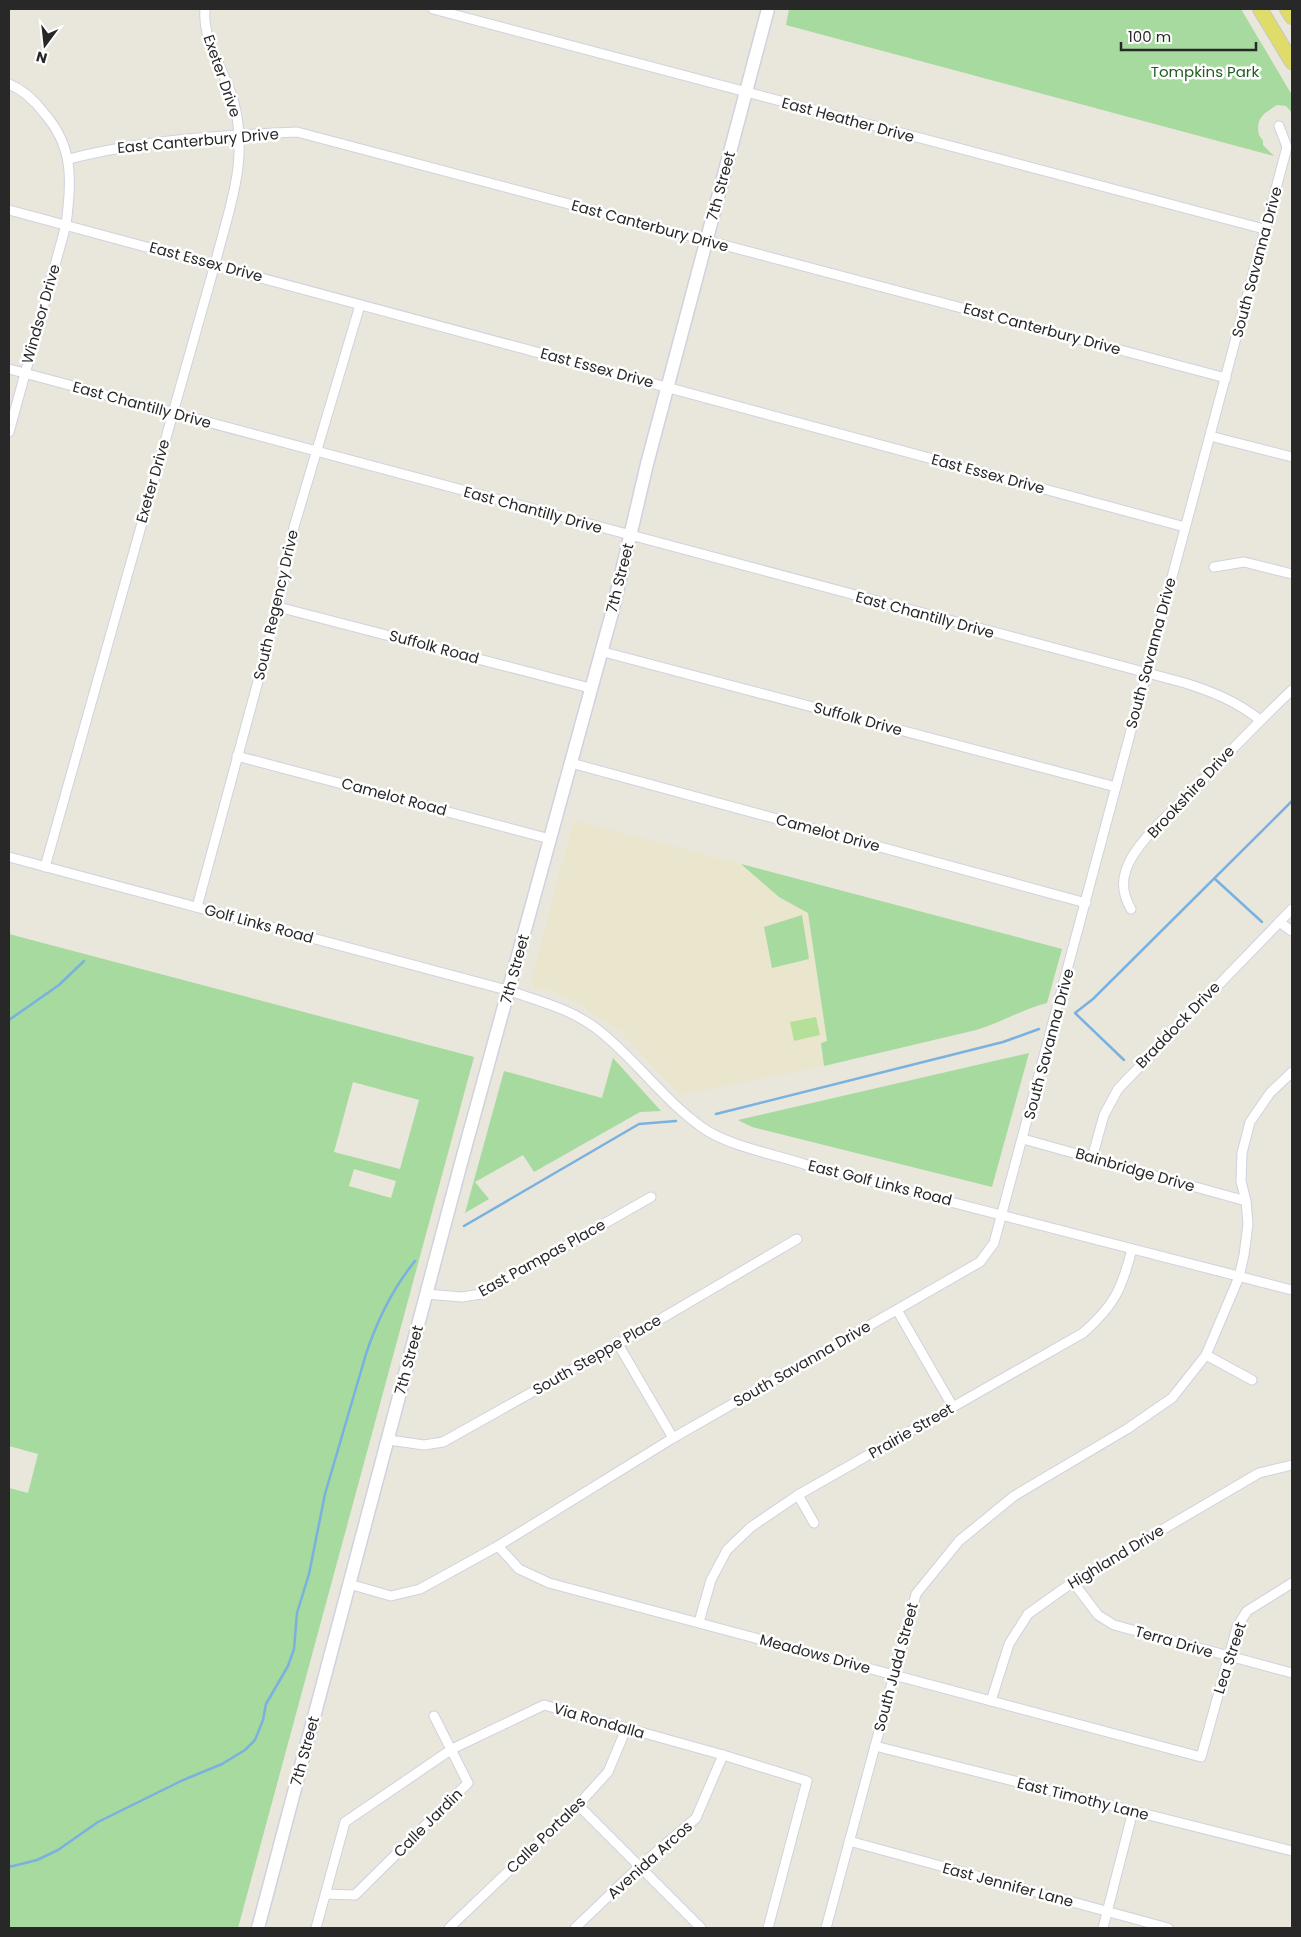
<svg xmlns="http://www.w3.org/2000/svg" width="1301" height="1937" font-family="Poppins,sans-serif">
	<rect width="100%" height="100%" fill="#e9e6dc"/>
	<path fill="#e9e6cd" d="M574 820 741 864 779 897 808 913 827 1042 821 1043 824 1066 680 1095 619 1030 578 1004 549 990 534 987 531 980Z"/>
	<g fill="#a6da9e" fill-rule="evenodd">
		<path d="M789 9H1241L1292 95V113L1286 106 1277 105C1265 113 1255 117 1259 135L1263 141V145L1274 156 786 25Z"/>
		<path d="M741 864 1062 949 1047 1003C1022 1009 1001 1023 976 1030L824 1066 821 1043 827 1041 808 913 779 897Z"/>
		<path d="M802 915 809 959 772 968 764 927Z"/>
		<path d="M9 934 474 1057 238 1928H9V1488L28 1493 38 1454 9 1446ZM353 1082 419 1100 400 1169 334 1152ZM354 1169 396 1181 391 1198 349 1186Z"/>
		<path d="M1029 1053 992 1187 752 1127 738 1120Z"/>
		<path d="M613 1058 661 1111 640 1112 534 1172 523 1155 475 1182 489 1199 465 1213 504 1071 602 1098Z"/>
	</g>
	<path fill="#b5e09a" d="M816 1017 820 1035 794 1041 790 1022Z"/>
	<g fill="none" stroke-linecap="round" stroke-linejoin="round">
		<g stroke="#79b1e0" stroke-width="2.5">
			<path d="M1215 879 1262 922"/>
			<path d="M9 1020 59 985 84 961"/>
			<path d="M1124 1060 1075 1013 1093 999 1292 801"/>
			<path d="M716 1114 1003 1042 1039 1029"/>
			<path d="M464 1226 639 1124 676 1121"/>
			<path d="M9 1867 37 1860 58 1850 98 1822 181 1781 222 1764 245 1750 255 1740 263 1720 266 1704 288 1666 294 1649 297 1613 309 1574 325 1494 366 1354C377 1321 393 1288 415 1261"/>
		</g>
		<defs>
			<g id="minor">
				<path d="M433 9 1264 229"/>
				<path d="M9 84C23 90 35 101 44 113 75 148 71 182 66 225L9 432"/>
				<path d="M69 159C143 140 221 135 297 132L1226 378"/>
				<path d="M9 210 1185 527"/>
				<path d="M9 369 1185 683C1213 692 1236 701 1260 720"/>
				<path d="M1210 436 1292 457"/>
				<path d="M1214 567 1244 562 1292 574"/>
				<path d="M278 607 590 688"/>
				<path d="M600 651 1116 787"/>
				<path d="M237 756 550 839"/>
				<path d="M571 763 1086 903"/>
				<path d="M9 857 510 991C539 1001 571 1009 597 1029 635 1058 663 1100 703 1128 728 1146 777 1155 807 1165L1292 1290"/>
				<path d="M45 867 215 264C229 208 249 161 234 103 226 72 202 41 205 9"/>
				<path d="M197 907 278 607 294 527 360 305"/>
				<path d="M1131 909C1124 897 1121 884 1126 870 1134 845 1166 817 1184 799 1220 762 1255 725 1292 690"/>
				<path d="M1279 922 1292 931"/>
				<path d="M1023 1139 1246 1201"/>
				<path d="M1092 1158 1104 1115 1118 1089 1292 909"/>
				<path d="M426 1294 462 1297 481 1294 651 1197"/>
				<path d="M897 1310 953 1407"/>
				<path d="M618 1344 673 1438"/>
				<path d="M1206 1355 1252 1380"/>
				<path d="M389 1440 424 1445 443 1442 618 1344 797 1239"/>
				<path d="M798 1495 814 1523"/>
				<path d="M498 1546 519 1569 549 1583 1201 1757 1237 1627 1247 1611 1292 1583"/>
				<path d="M1073 1582 1098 1615 1114 1625 1292 1673"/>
				<path d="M349 1584 391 1596 420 1589 498 1546 673 1438 980 1262 994 1243 1287 147 1279 126"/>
				<path d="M699 1622 711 1580 727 1550 751 1527 798 1495 1083 1333C1115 1305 1122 1288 1132 1249"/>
				<path d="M991 1701 1009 1644 1028 1614 1073 1582 1259 1473 1292 1465"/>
				<path d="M875 1746 1292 1851"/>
				<path d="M578 1805 701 1928"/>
				<path d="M849 1841 1168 1928"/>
				<path d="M326 1894 355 1895 468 1783 434 1716"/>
				<path d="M316 1928 345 1822 452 1749 544 1705 723 1755 807 1781 768 1928"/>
				<path d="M449 1928 578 1805 608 1772 626 1729"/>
				<path d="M575 1928 640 1866 696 1818 723 1755"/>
				<path d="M826 1928 916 1594 959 1541 1014 1496 1127 1429 1172 1398 1206 1355 1239 1277 1244 1255 1248 1224 1246 1201 1241 1181 1242 1153 1250 1122 1270 1093 1292 1072"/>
				<path d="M1103 1928 1133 1811"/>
			</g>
			<path id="secondary" d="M258 1928 461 1163 612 613 647 464 768 9"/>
			<g id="primary">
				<path d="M1260 9 1292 62"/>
				<path d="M1287 9 1292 17"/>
			</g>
		</defs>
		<use href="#minor" stroke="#d1d1e0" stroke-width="11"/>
		<use href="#secondary" stroke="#d1d1e0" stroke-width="15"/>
		<use href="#primary" stroke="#c7c7c7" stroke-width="16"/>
		<use href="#minor" stroke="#fff" stroke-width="9"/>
		<use href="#secondary" stroke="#fff" stroke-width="12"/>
		<use href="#primary" stroke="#e0dc69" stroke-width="14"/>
	</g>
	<g text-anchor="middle" stroke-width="5" stroke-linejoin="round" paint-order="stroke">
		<g font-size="15" fill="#225d21" stroke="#fff">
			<text x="1205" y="77">Tompkins Park</text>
		</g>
		<g font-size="15" fill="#282828" stroke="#fff">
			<text transform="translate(222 76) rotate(71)" y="5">Exeter Drive</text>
			<text transform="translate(848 120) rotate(15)" y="5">East Heather Drive</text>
			<text transform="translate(198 141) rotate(-5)" y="5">East Canterbury Drive</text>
			<text transform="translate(721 186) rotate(-75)" y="5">7th Street</text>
			<text transform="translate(650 226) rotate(15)" y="5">East Canterbury Drive</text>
			<text transform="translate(206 262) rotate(15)" y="5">East Essex Drive</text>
			<text transform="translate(1257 262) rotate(-75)" y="5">South Savanna Drive</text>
			<text transform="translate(41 314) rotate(-74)" y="5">Windsor Drive</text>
			<text transform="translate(1042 329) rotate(15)" y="5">East Canterbury Drive</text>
			<text transform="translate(597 368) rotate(15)" y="5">East Essex Drive</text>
			<text transform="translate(142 405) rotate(15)" y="5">East Chantilly Drive</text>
			<text transform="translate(988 474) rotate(15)" y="5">East Essex Drive</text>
			<text transform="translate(153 481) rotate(-74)" y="5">Exeter Drive</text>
			<text transform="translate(533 510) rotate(15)" y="5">East Chantilly Drive</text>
			<text transform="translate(620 578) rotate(-76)" y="5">7th Street</text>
			<text transform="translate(276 605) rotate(-77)" y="5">South Regency Drive</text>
			<text transform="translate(925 615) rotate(15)" y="5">East Chantilly Drive</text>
			<text transform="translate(434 647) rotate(15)" y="5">Suffolk Road</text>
			<text transform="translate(1151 653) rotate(-75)" y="5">South Savanna Drive</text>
			<text transform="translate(858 719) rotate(15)" y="5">Suffolk Drive</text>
			<text transform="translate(1191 792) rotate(-47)" y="5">Brookshire Drive</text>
			<text transform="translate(394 797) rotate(15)" y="5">Camelot Road</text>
			<text transform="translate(828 833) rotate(15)" y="5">Camelot Drive</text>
			<text transform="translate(259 924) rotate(15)" y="5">Golf Links Road</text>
			<text transform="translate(515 969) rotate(-75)" y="5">7th Street</text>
			<text transform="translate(1178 1025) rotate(-46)" y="5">Braddock Drive</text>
			<text transform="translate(1049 1044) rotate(-75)" y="5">South Savanna Drive</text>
			<text transform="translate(1135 1170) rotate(16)" y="5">Bainbridge Drive</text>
			<text transform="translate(880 1183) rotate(14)" y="5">East Golf Links Road</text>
			<text transform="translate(542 1258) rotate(-29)" y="5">East Pampas Place</text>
			<text transform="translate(597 1355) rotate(-30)" y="5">South Steppe Place</text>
			<text transform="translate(409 1360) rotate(-75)" y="5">7th Street</text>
			<text transform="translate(802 1364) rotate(-30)" y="5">South Savanna Drive</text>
			<text transform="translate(911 1431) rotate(-30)" y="5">Prairie Street</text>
			<text transform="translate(1116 1557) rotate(-31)" y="5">Highland Drive</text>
			<text transform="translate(1174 1642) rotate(16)" y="5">Terra Drive</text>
			<text transform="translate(815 1654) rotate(15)" y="5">Meadows Drive</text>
			<text transform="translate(1230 1658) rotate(-72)" y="5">Lea Street</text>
			<text transform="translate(896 1667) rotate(-75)" y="5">South Judd Street</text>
			<text transform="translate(599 1721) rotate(16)" y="5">Via Rondalla</text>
			<text transform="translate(305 1751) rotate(-75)" y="5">7th Street</text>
			<text transform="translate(1083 1799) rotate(14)" y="5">East Timothy Lane</text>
			<text transform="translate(428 1823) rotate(-45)" y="5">Calle Jardin</text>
			<text transform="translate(546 1835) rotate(-44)" y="5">Calle Portales</text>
			<text transform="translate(650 1860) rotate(-42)" y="5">Avenida Arcos</text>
			<text transform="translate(1008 1885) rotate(15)" y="5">East Jennifer Lane</text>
		</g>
	</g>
	<rect width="1301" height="1937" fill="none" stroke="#282828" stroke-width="20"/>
	<g transform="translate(45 45) rotate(195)" stroke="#ffffff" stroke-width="4" paint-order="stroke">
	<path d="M0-4L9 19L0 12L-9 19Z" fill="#282828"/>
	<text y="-8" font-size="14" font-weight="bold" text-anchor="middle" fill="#282828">N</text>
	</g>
	<path d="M1121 42v8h135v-8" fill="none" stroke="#282828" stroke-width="2.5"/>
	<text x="1128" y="42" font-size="15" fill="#282828" stroke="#ffffff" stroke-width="4" paint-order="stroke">100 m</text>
</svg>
